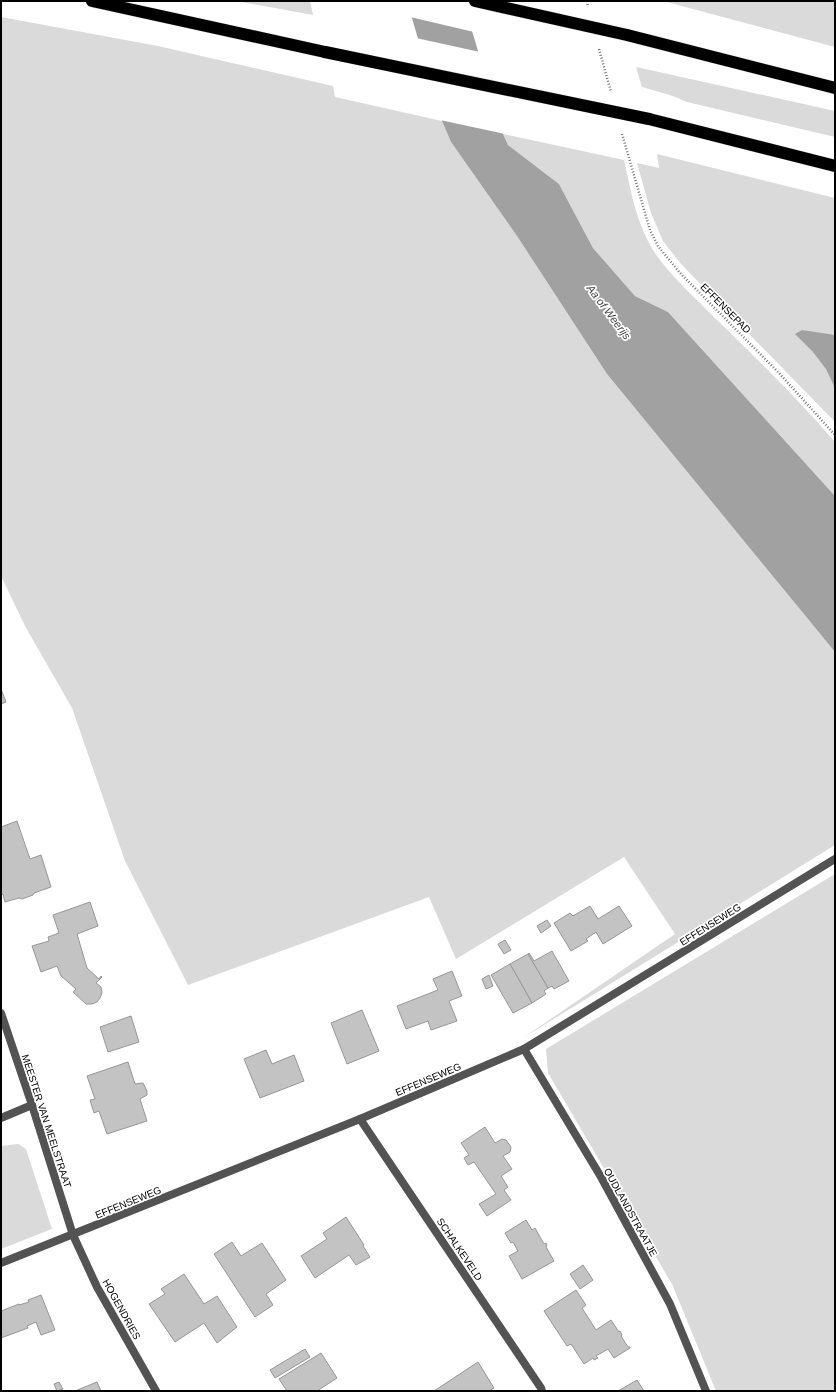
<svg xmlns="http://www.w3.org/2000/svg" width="836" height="1392" font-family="Helvetica,sans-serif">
	<rect width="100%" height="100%" fill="#fff"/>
	<g fill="#dadada">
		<path d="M236 1H310L313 15Z"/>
		<path d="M663 1H835V47Z"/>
		<path d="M1 17 158 46 333 86 335 97 442 121 451 142 517 236 607 374 835 652V845L523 1038 675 934 624 857 456 959 429 897 188 985 125 861 72 708 25 626 1 576Z"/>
		<path d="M636 67 835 111V137L687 102 673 96 642 87Z"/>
		<path d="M503 134 624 160C630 187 635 216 648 241 661 268 692 294 713 316 755 357 797 398 835 442V496L668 312 635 296 593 248 559 184 508 145Z"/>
		<path d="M657 154 835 198V422L681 264 663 241 651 213 637 163 659 168Z"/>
		<path d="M835 874V1391H716L672 1284 548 1073 546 1049Z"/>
		<path d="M18 1144 26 1149 52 1229 1 1249V1146Z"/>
	</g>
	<g fill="#a1a1a1">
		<path d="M407 1H463L503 134 508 145 559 184 593 248 635 296 668 312 835 496V652L607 374 517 236 451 142 442 121Z"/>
		<path d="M802 330 835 335V388L826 369 813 352 795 334Z"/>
	</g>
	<g fill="#fff">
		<path d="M405 1H465L474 32 410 17Z"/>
		<path d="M416 38 480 52 505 134 440 120Z"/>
	</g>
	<g fill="#c3c3c3" stroke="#979797">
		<path d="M1 689 6 702 1 704Z"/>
		<path d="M17 821 30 859 41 855 51 887 34 893 33 895 22 899 19 898 5 902 3 894 1 895V827Z"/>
		<path d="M90 902 98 926 77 934 87 968 99 979 101 976 102 977 96 983 101 987 102 993 100 998 97 1002 92 1004H86L73 992 76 989 61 976 57 966 41 972 32 946 49 941 48 937 59 933 53 915Z"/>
		<path d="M590 906 598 919 619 906 632 926 603 944 596 932 586 939 588 941 571 951 554 923 570 913 573 916Z"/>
		<path d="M547 920 551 926 541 933 537 926Z"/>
		<path d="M505 940 511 950 504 954 498 944Z"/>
		<path d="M552 951 569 981 554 989 552 986 548 988 528 954 529 953 534 961Z"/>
		<path d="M528 954 548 988 544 991 546 994 532 1003 510 964Z"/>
		<path d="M510 964 532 1003 513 1013 491 975Z"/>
		<path d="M452 971 462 996 449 1001 457 1021 431 1030 428 1021 406 1029 397 1006 438 990 433 979Z"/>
		<path d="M489 975 493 986 486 989 482 979Z"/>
		<path d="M362 1010 379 1051 347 1064 331 1023Z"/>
		<path d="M131 1016 139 1042 108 1052 100 1027Z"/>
		<path d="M266 1050 272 1064 294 1055 304 1081 260 1098 244 1059Z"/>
		<path d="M128 1062 135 1084 143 1083 147 1091V1095L140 1099 147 1121 107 1134 99 1111 94 1113 90 1100 95 1099 87 1076Z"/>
		<path d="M485 1127 495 1143 502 1139 506 1140 511 1147 510 1152 503 1156 512 1169 501 1176 508 1187 504 1190 511 1200 487 1216 479 1204 496 1194 474 1162 468 1165 464 1158 469 1155 461 1143Z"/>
		<path d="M346 1217 364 1245 363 1246 370 1257 356 1265 349 1255 315 1278 301 1256 327 1239 323 1233Z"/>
		<path d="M526 1220 532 1230 535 1228 544 1244 546 1243 547 1245 546 1247 554 1261 522 1279 509 1256 518 1251 513 1242 511 1243 505 1233Z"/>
		<path d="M232 1242 241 1256 262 1243 286 1280 266 1294 273 1305 255 1317 214 1254Z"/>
		<path d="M583 1265 593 1280 580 1289 570 1274Z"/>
		<path d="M184 1274 204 1304 217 1296 237 1327 217 1343 204 1323 175 1342 149 1304 165 1294 161 1289Z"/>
		<path d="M576 1290 586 1305 582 1308 596 1330 611 1320 619 1332 620 1331 622 1335 621 1336 628 1347H630V1348L614 1358 608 1349 596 1356 598 1358 594 1360 593 1358 584 1364 571 1344 567 1346 544 1311Z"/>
		<path d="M41 1295 55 1330 41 1335 36 1322 27 1326 28 1328 1 1338V1311L19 1304V1305L29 1302 28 1300Z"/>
		<path d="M305 1349 310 1357 275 1378 270 1370Z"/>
		<path d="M321 1353 337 1378 317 1391H287L279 1379Z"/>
		<path d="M478 1362 494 1388 489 1391H434Z"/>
		<path d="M637 1380 644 1391H618Z"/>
		<path d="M59 1382 63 1389 57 1391 54 1384Z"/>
		<path d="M97 1382 101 1391H75Z"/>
	</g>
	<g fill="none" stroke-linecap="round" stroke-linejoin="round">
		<defs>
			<g id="motorway">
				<path d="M92 1 325 52"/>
				<path d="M627 35 835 88"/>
				<path d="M649 119 835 166"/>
			</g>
		</defs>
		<use href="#motorway" stroke="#dbdbdb" stroke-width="13"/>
		<g stroke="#757575" stroke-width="2.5" stroke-dasharray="1 2" stroke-linecap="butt">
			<path d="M587 1 588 7"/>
			<path d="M599 49 611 92"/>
			<path d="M622 134 650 230 658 246 680 273 779 373 835 435"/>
		</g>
		<g stroke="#535353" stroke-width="8">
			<path d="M1 1013 32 1105 73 1235 97 1287 156 1391"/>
			<path d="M524 1049 601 1177 670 1304 706 1391"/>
			<path d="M1 1118 32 1105"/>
			<path d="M360 1119 541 1388 542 1391"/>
			<path d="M1 1263 360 1119 524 1049 835 859"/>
		</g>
		<use href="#motorway" stroke="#000" stroke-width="12"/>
		<defs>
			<g id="motorway-bridge">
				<path d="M475 1 627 35"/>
				<path d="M325 52 649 119"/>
			</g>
		</defs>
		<use href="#motorway-bridge" stroke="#dbdbdb" stroke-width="13" stroke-linecap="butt"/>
		<use href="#motorway-bridge" stroke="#000" stroke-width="12"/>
	</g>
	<g text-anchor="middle" stroke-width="3.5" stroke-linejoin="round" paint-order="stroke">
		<g font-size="10" fill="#000" stroke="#fff">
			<text transform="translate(726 308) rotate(45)" y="4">EFFENSEPAD</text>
			<text transform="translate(710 924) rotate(-32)" y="4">EFFENSEWEG</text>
			<text transform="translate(428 1079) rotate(-23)" y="4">EFFENSEWEG</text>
			<text transform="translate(47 1121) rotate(72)" y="4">MEESTER VAN MEELSTRAAT</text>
			<text transform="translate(128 1202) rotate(-22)" y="4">EFFENSEWEG</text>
			<text transform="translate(631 1212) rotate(61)" y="4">OUDLANDSTRAATJE</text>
			<text transform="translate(460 1249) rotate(56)" y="4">SCHALKEVELD</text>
			<text transform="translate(122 1309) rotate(61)" y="4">HOGENDRIES</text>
		</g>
		<g font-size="11" font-style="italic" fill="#424242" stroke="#fff">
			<text transform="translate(609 312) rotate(53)" y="4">Aa of Weerijs</text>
		</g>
	</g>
	<rect width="836" height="1392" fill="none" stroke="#000000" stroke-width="4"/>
</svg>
